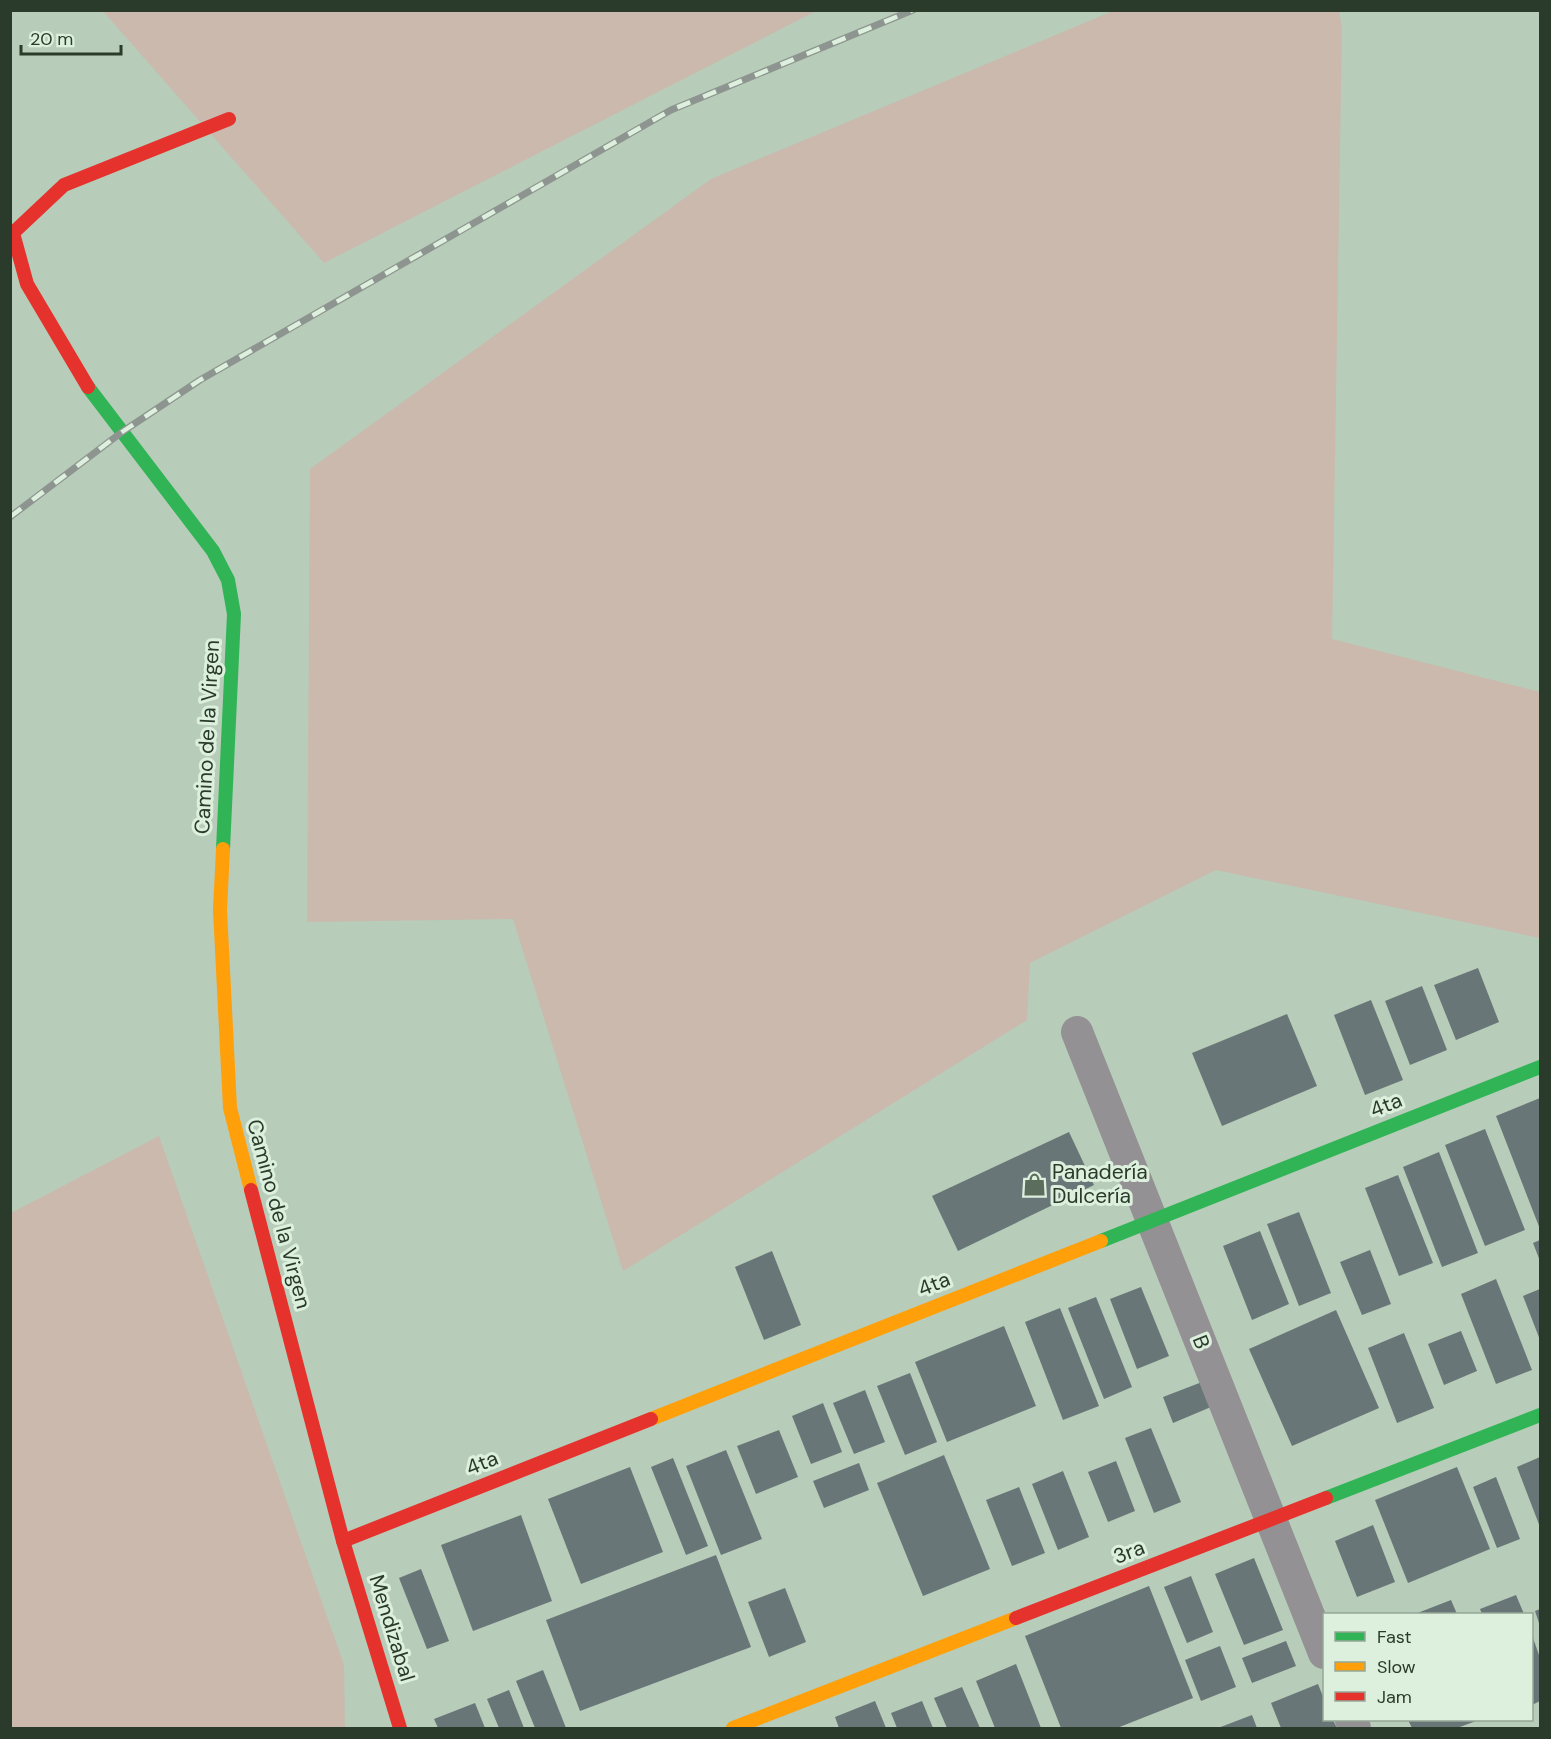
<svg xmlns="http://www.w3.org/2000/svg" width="1551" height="1739" font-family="'DM Sans',sans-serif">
	<rect width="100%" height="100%" fill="#b7ccb9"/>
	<g fill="#cbb9ad">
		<path d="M103 11H816L324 263Z"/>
		<path d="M1113 11H1339L1342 27 1332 639 1540 692V938L1216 870 1030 963 1027 1020 623 1271 513 919 307 922 310 469 711 179Z"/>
		<path d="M159 1136 344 1665 345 1728H11V1213Z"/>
	</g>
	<g fill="#697677">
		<path d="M1478 968 1499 1022 1456 1040 1434 985Z"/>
		<path d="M1422 986 1447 1050 1410 1065 1385 1001Z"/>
		<path d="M1371 1000 1403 1080 1365 1095 1334 1015Z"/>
		<path d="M1287 1014 1317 1086 1222 1126 1192 1053Z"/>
		<path d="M1540 1098V1229L1496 1116Z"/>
		<path d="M1485 1129 1525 1230 1485 1246 1445 1145Z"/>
		<path d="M1069 1132 1094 1185 958 1251 932 1196Z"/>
		<path d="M1439 1152 1478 1253 1442 1267 1403 1167Z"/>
		<path d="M1398 1175 1433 1263 1399 1276 1365 1188Z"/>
		<path d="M1299 1212 1331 1293 1299 1306 1267 1224Z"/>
		<path d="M1260 1231 1289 1304 1252 1320 1223 1246Z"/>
		<path d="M1540 1240V1261L1533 1243Z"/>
		<path d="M1370 1250 1391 1304 1362 1315 1340 1262Z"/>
		<path d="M772 1251 801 1325 764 1340 735 1267Z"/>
		<path d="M1496 1279 1532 1370 1496 1384 1461 1294Z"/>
		<path d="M1141 1287 1169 1356 1137 1369 1110 1299Z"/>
		<path d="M1540 1289V1340L1523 1296Z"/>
		<path d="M1096 1297 1132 1387 1104 1399 1068 1308Z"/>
		<path d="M1060 1308 1099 1406 1063 1420 1025 1322Z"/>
		<path d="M1336 1310 1379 1408 1292 1446 1249 1349Z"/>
		<path d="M1004 1326 1036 1406 947 1442 915 1362Z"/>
		<path d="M1461 1331 1477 1371 1444 1385 1428 1344Z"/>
		<path d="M1404 1333 1434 1408 1397 1423 1368 1348Z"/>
		<path d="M910 1373 937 1442 905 1455 877 1386Z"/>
		<path d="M1202 1382 1211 1407 1173 1423 1163 1397Z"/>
		<path d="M865 1390 885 1442 854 1454 833 1403Z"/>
		<path d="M823 1403 842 1452 811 1464 792 1416Z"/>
		<path d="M1151 1428 1181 1502 1154 1513 1125 1438Z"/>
		<path d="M779 1430 798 1477 756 1494 737 1446Z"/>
		<path d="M726 1450 762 1539 721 1555 686 1466Z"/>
		<path d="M944 1455 990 1569 923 1596 877 1483Z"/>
		<path d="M1540 1457V1527L1517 1467Z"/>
		<path d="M673 1458 708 1546 686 1555 651 1467Z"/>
		<path d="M1116 1461 1135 1511 1108 1522 1088 1472Z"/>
		<path d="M859 1463 869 1490 824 1508 813 1481Z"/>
		<path d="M630 1467 663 1552 581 1584 548 1499Z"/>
		<path d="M1457 1467 1490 1549 1408 1583 1375 1500Z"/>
		<path d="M1063 1471 1089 1537 1058 1550 1032 1484Z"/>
		<path d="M1496 1477 1520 1539 1497 1548 1473 1487Z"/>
		<path d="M1019 1487 1045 1553 1012 1566 986 1500Z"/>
		<path d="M521 1515 552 1601 473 1631 441 1545Z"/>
		<path d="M1373 1525 1395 1582 1357 1597 1335 1541Z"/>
		<path d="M716 1555 751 1647 580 1711 546 1620Z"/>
		<path d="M1254 1558 1283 1630 1244 1645 1215 1574Z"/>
		<path d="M421 1569 449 1641 427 1649 399 1578Z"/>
		<path d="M1191 1576 1213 1632 1187 1643 1164 1587Z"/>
		<path d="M1149 1586 1193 1698 1117 1728H1061L1025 1636Z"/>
		<path d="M785 1588 806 1642 769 1657 748 1602Z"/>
		<path d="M1516 1595 1524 1614H1482L1480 1609Z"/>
		<path d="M1451 1600 1457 1614H1415Z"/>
		<path d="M1540 1609V1626L1535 1611Z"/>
		<path d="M1532 1635 1540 1658V1701L1532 1705Z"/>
		<path d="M1286 1641 1296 1666 1252 1683 1242 1658Z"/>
		<path d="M1220 1646 1236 1687 1201 1701 1185 1660Z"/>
		<path d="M1016 1664 1041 1728H995L976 1681Z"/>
		<path d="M543 1670 566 1728H535L516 1681Z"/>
		<path d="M1318 1684 1324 1699V1720H1333L1337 1728H1281L1271 1703Z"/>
		<path d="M962 1687 980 1728H947L934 1698Z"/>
		<path d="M509 1690 524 1728H499L487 1699Z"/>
		<path d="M875 1701 886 1728H839L835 1717Z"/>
		<path d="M922 1701 933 1728H897L891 1713Z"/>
		<path d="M475 1703 485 1728H438L434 1719Z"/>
		<path d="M1252 1715 1257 1728H1218Z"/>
		<path d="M1408 1720H1479L1457 1728H1412Z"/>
	</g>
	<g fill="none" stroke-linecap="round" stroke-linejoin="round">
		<g stroke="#949194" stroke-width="32">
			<path d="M1077 1032 1324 1653"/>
			<path d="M1351 1720 1355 1728"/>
		</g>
		<g stroke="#30b455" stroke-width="14">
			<path d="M88 387 213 551 228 580 234 614 223 849"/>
			<path d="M1101 1241 1540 1067"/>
			<path d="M1326 1498 1540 1415"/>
		</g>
		<g stroke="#ff9f0a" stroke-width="14">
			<path d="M223 849 220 910 230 1108 251 1190"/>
			<path d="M651 1419 1101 1241"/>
			<path d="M733 1728 1016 1618"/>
		</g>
		<g stroke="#e5322d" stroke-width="14">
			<path d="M88 387 27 284 13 233 64 185 229 119"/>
			<path d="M251 1190 343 1541 400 1728"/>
			<path d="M343 1541 651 1419"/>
			<path d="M1016 1618 1326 1498"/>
		</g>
		<defs>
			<path id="rail" d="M10 517 122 432 200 380 671 110 913 10"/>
		</defs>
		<use href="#rail" stroke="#8e9590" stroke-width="7"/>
		<use href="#rail" stroke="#dcf0dd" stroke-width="4.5" stroke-dasharray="14" stroke-linecap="butt"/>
	</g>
	<defs>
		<symbol id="shop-bare" viewBox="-9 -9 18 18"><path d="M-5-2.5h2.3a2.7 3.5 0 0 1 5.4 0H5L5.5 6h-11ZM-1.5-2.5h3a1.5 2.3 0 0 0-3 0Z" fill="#5b6d5d" stroke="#dcf0dd" stroke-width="2.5" paint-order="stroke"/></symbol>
	</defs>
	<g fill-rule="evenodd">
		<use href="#shop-bare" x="1018" y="1168" width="33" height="33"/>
	</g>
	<g text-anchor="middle" stroke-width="6" stroke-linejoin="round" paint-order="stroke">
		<g font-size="21" fill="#2a3a2b" stroke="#dcf0dd">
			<text transform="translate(207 737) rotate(-87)" y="7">Camino de la Virgen</text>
			<text transform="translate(1386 1105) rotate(-22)" y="7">4ta</text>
			<text transform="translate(279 1214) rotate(75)" y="7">Camino de la Virgen</text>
			<text transform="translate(934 1284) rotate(-22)" y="7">4ta</text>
			<text transform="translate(1201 1342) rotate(68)" y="7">B</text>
			<text transform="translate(482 1463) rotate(-22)" y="7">4ta</text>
			<text transform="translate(1129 1552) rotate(-21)" y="7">3ra</text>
			<text transform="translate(392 1628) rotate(73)" y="7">Mendizabal</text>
		</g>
		<g font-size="21" fill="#2a3a2b" stroke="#dcf0dd" text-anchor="start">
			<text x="1052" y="1179">Panadería<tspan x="1052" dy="24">Dulcería</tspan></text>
		</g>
	</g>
	<rect width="1551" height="1739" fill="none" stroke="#2a3a2b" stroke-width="24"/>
	<rect x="1323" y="1613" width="210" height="108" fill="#dcf0dd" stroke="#95a796" stroke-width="1.5"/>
	<rect x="1335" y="1632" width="30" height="9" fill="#30b455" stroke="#95a796" stroke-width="1.5"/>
	<text x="1377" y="1643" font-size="18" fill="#2a3a2b">Fast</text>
	<rect x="1335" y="1662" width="30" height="9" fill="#ff9f0a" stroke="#95a796" stroke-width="1.5"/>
	<text x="1377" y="1673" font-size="18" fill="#2a3a2b">Slow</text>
	<rect x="1335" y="1692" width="30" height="9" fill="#e5322d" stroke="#95a796" stroke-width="1.5"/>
	<text x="1377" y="1703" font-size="18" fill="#2a3a2b">Jam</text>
	<path d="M21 45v9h100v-9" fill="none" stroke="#2a3a2b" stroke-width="3"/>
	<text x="30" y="45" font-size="18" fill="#2a3a2b" stroke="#dcf0dd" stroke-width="4.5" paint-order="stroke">20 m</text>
</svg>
